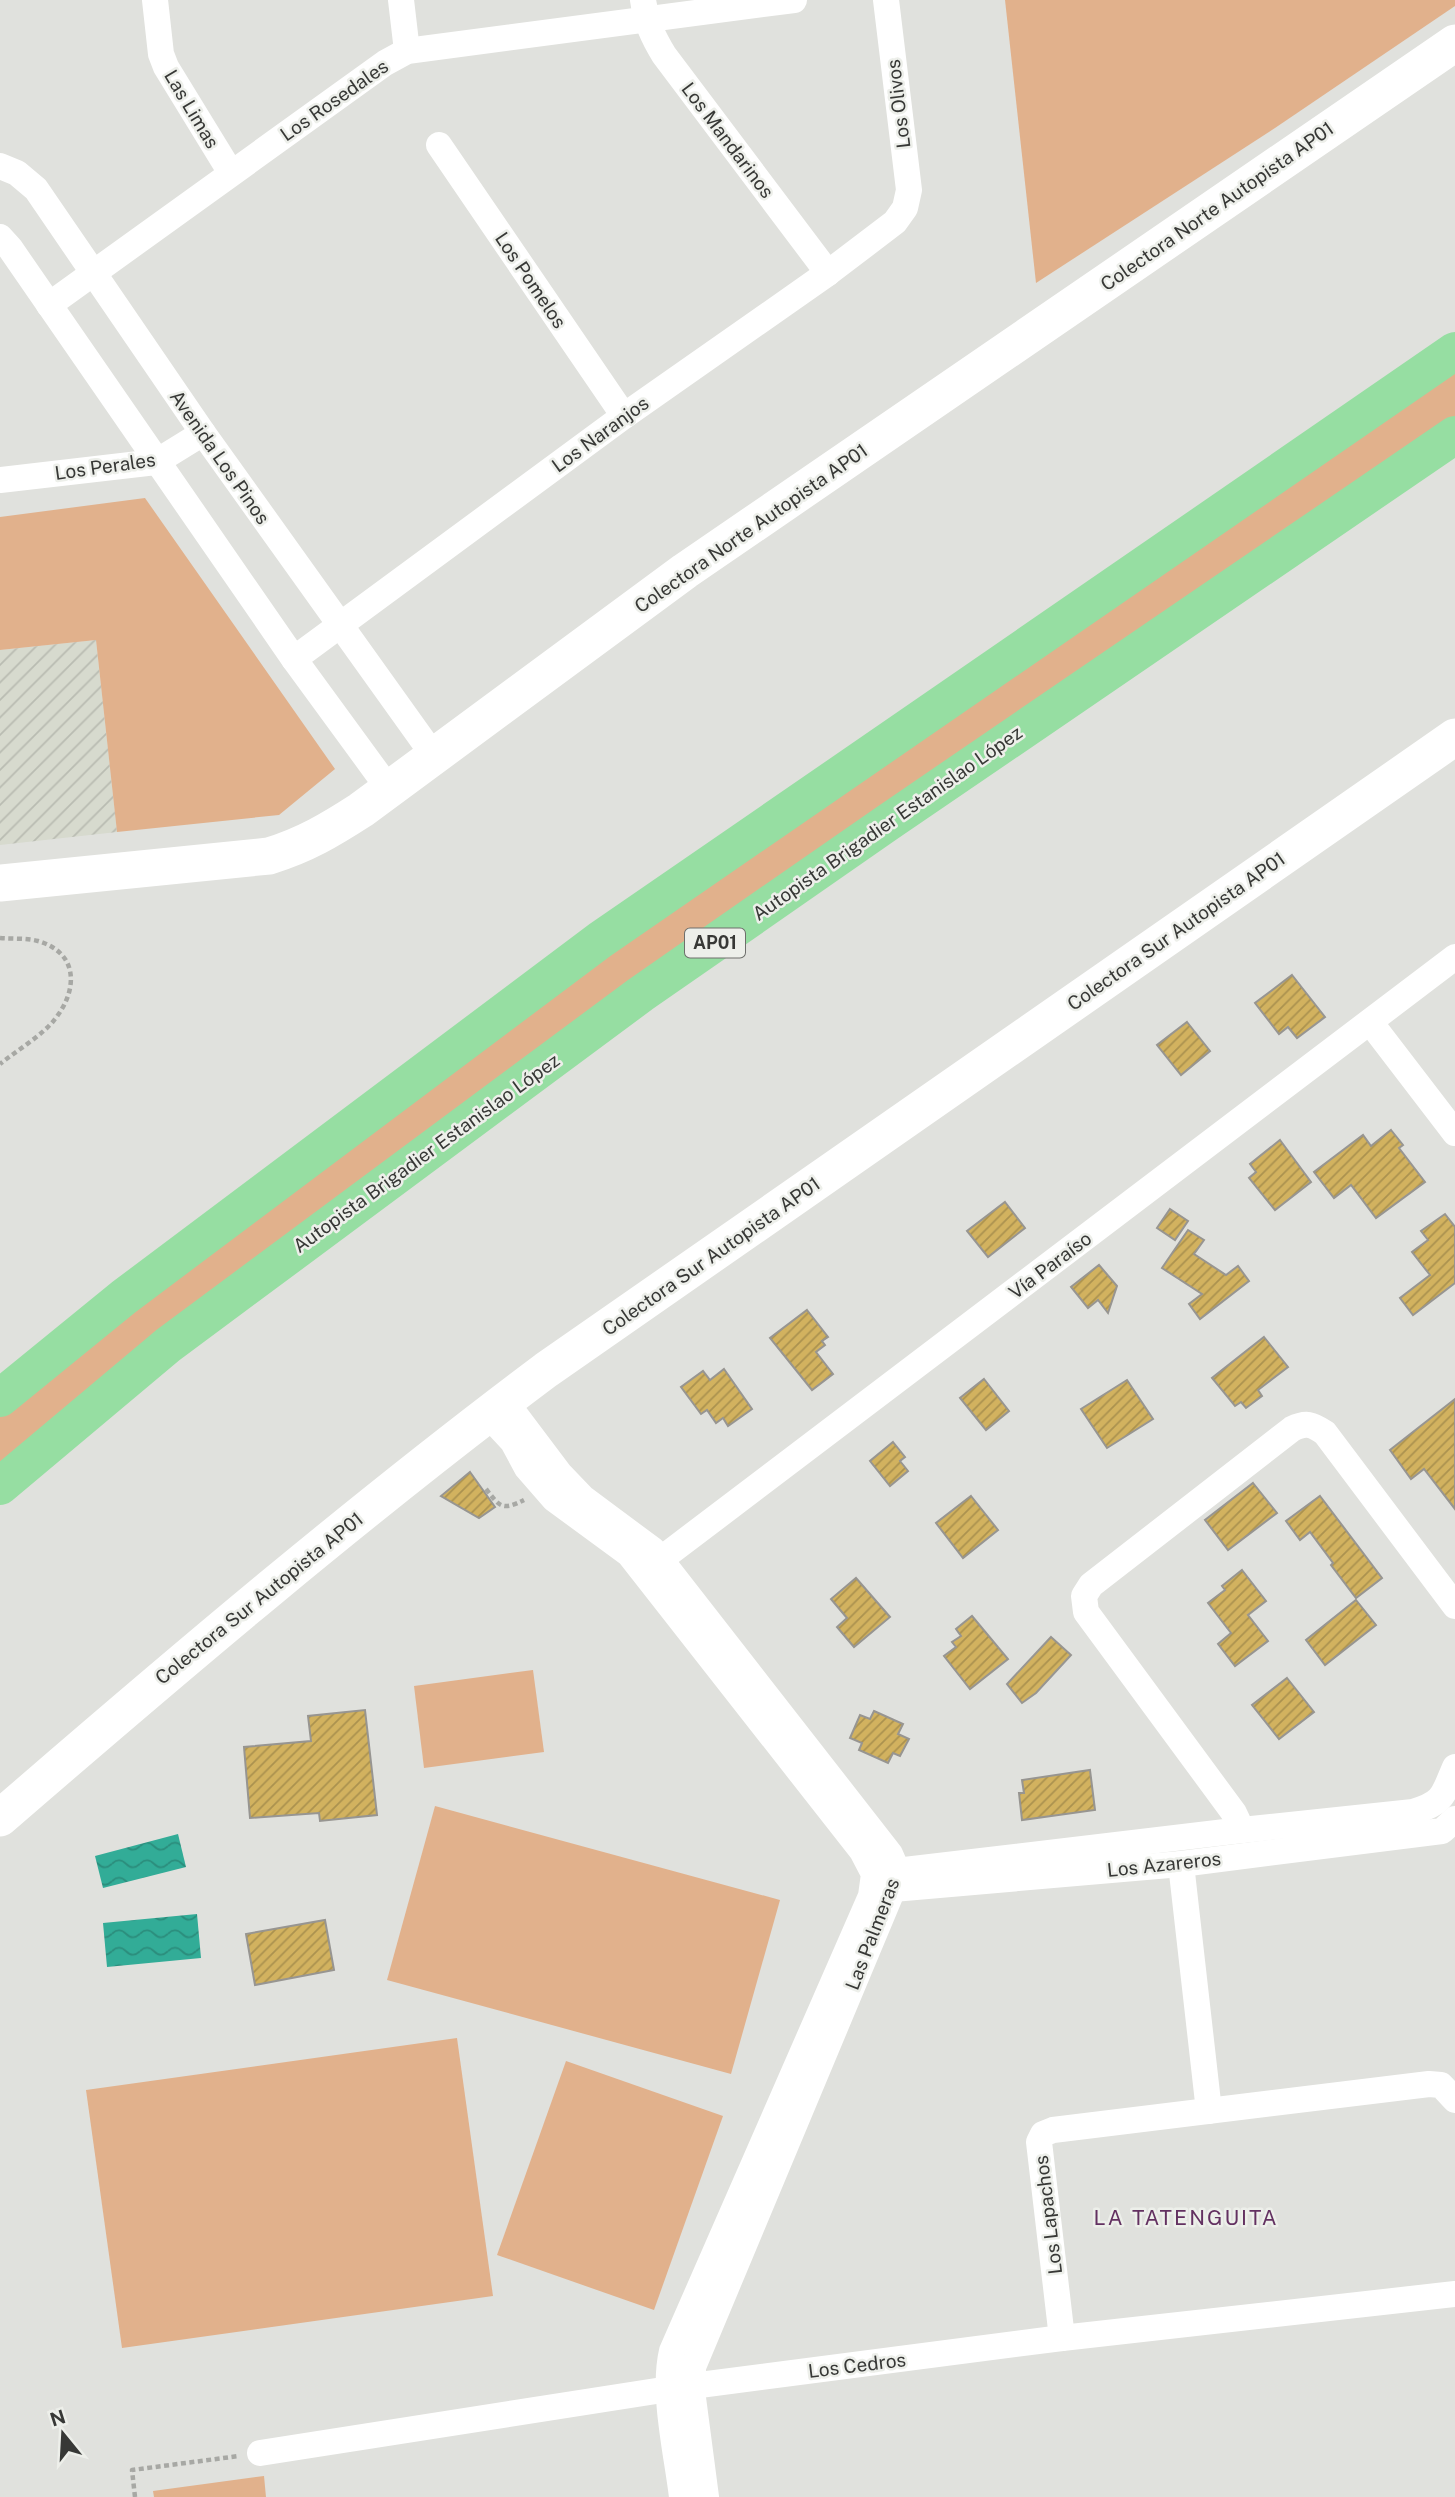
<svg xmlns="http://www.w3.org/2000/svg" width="1455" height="2497" font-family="'Public Sans',sans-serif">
	<defs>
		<pattern id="industrial-furrows" width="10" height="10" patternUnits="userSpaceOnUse" patternTransform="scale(1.75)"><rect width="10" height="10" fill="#d7dace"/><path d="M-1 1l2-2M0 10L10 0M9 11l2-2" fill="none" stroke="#b9bcb2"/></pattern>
		<pattern id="water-waves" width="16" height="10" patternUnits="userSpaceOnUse" patternTransform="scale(1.75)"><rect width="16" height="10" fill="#32ac97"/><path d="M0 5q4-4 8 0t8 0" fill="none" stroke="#2b8d7c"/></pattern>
		<pattern id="building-hatch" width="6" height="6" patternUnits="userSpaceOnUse" patternTransform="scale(1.75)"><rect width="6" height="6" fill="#d2b25f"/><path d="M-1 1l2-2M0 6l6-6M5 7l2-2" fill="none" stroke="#ab924f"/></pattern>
	</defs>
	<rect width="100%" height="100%" fill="#e0e1dd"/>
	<path fill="url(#industrial-furrows)" d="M96 640 117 832 0 845V650Z"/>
	<g fill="#e1b18c">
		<path d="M1005 0H1455V6L1275 128 1036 283Z"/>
		<path d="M1455 351V435L887 823 0 1486V1398L124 1297Z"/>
		<path d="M145 498 335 769 279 815 117 832 96 640 0 650V517Z"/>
		<path d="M533 1670 544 1752 424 1768 414 1686Z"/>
		<path d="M435 1806 780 1900 731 2074 387 1980Z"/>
		<path d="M457 2038 493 2296 122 2348 86 2090Z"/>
		<path d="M566 2061 723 2116 654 2310 497 2255Z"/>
		<path d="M264 2476 266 2497H154L153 2491Z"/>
	</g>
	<g fill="url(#water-waves)">
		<path d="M178 1834 186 1867 103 1888 95 1856Z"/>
		<path d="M197 1914 201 1958 107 1967 103 1923Z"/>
	</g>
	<g fill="url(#building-hatch)" stroke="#979591" stroke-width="2">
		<path d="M1292 975 1325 1017 1297 1038 1288 1027 1279 1034 1255 1003Z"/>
		<path d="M1187 1022 1210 1051 1181 1075 1157 1045Z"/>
		<path d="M1391 1130 1403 1145 1399 1148 1425 1182 1376 1218 1351 1185 1334 1198 1314 1172 1363 1135 1371 1146Z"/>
		<path d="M1280 1140 1311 1182 1275 1210 1249 1178 1256 1172 1250 1164Z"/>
		<path d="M1005 1202 1025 1228 988 1257 967 1231Z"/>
		<path d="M1170 1209 1188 1221 1175 1240 1157 1228Z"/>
		<path d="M1445 1214 1455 1227V1283L1413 1315 1400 1298 1430 1275 1412 1252 1428 1240 1421 1231Z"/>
		<path d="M1188 1230 1204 1240 1194 1254 1226 1275 1238 1266 1249 1281 1200 1319 1189 1304 1202 1294 1162 1268Z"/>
		<path d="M1099 1265 1117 1286 1108 1313 1098 1300 1088 1308 1071 1287Z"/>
		<path d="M807 1310 828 1337 822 1341 825 1345 816 1352 833 1374 812 1390 770 1338Z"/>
		<path d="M1264 1337 1288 1367 1258 1390 1262 1396 1246 1408 1241 1402 1235 1406 1212 1378Z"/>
		<path d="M724 1369 752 1409 728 1426 723 1418 716 1423 707 1410 701 1414 681 1387 703 1371 710 1380Z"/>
		<path d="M984 1379 1009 1411 986 1430 960 1398Z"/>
		<path d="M1127 1380 1153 1419 1107 1448 1081 1409Z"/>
		<path d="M1455 1399V1509L1424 1469 1411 1479 1390 1450Z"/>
		<path d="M893 1442 905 1457 900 1461 908 1471 890 1486 870 1461Z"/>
		<path d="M470 1472 495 1507 479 1518 441 1496Z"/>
		<path d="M1253 1483 1277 1513 1228 1550 1205 1520Z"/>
		<path d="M971 1496 998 1530 963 1558 936 1523Z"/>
		<path d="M1320 1496 1382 1578 1356 1598 1331 1565 1333 1563 1310 1532 1300 1540 1286 1521Z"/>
		<path d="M1242 1570 1266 1601 1248 1615 1268 1641 1235 1666 1218 1644 1231 1633 1208 1603 1225 1590 1222 1586Z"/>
		<path d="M856 1578 890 1617 854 1647 837 1627 847 1618 831 1599Z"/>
		<path d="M1356 1600 1376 1625 1325 1665 1306 1640Z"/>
		<path d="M972 1616 1008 1659 970 1689 944 1656 956 1647 952 1642 961 1636 956 1629Z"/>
		<path d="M1051 1637 1071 1655 1036 1693 1022 1703 1007 1684Z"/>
		<path d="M1287 1678 1314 1712 1279 1739 1252 1705Z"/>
		<path d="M365 1710 377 1815 320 1821 319 1813 250 1818 244 1747 311 1741 308 1716Z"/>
		<path d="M874 1711 903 1724 898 1734 909 1739 900 1756 893 1753 888 1763 859 1750 862 1743 850 1738 860 1715 870 1719Z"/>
		<path d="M1090 1770 1095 1810 1022 1820 1019 1793H1024L1022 1780Z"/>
		<path d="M325 1920 334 1970 255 1985 246 1934Z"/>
	</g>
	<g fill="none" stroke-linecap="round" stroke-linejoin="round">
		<g stroke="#a7a8a4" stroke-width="4.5" stroke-dasharray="5 3.5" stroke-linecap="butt">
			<path d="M0 938C12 939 27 938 38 941 79 953 78 990 55 1019 43 1035 16 1051 0 1064"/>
			<path d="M486 1489C500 1507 502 1511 524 1500"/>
			<path d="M135 2497 132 2470 239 2456"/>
		</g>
		<g stroke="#fff" stroke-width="26">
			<path d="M155 0 161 54 166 67 231 173"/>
			<path d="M401 0 407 51"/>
			<path d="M643 0C646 22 653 37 664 55L828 273"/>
			<path d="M439 145 624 416"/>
			<path d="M0 166 17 173 36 189 203 433 434 756"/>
			<path d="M0 237 10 248 294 659 389 789"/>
			<path d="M49 305 385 63 407 51 794 0"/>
			<path d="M0 480 156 462 203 433"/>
			<path d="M294 659 624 416 828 273 895 222 905 208 909 190 886 0"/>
			<path d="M1370 1022 1455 1133"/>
			<path d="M505 1401 560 1474 583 1498 653 1550 890 1854 897 1870 893 1889 693 2367V2398L706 2497"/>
			<path d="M487 1414 513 1442 527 1468 554 1499 629 1554 862 1851 874 1874 871 1896 672 2351C662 2393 677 2454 682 2497"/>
			<path d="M648 1569 1455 957"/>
			<path d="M1242 1830 1234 1813 1086 1612 1084 1596 1091 1585 1292 1429C1306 1422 1312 1424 1325 1433L1455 1606"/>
			<path d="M1181 1864 1209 2111"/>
			<path d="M879 1873 1242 1830 1413 1812C1444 1803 1443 1795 1455 1767"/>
			<path d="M881 1879 893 1889 1181 1864 1442 1831 1455 1819"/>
			<path d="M1062 2338 1039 2142 1043 2134 1053 2130 1429 2084 1441 2085 1455 2100"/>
			<path d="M260 2453 669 2389 1062 2338 1455 2294"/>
		</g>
		<g stroke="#fff" stroke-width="37">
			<path d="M0 883 269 856C305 845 330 830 361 810L685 571 1455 43"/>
			<path d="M0 1818C178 1664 358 1511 546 1370L1455 737"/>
		</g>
		<g stroke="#96dea2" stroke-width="38">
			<path d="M0 1398 124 1297 600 940 1455 351"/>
			<path d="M0 1486 168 1345 641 994 887 823 1455 435"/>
		</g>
	</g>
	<g text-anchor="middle" stroke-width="5" stroke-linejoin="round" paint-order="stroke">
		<rect fill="#edefea" stroke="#6e6f6c" stroke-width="2" x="685" y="928.5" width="60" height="29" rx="5"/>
		<g font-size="18" font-weight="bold" fill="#373836">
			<text x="715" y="949">AP01</text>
		</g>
		<g font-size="19" fill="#373836" stroke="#edefea">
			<text transform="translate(334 100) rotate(-35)" y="7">Los Rosedales</text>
			<text transform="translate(898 104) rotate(-97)" y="7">Los Olivos</text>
			<text transform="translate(192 109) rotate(59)" y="7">Las Limas</text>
			<text transform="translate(728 140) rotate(53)" y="7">Los Mandarinos</text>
			<text transform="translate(1217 206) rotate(-35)" y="7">Colectora Norte Autopista AP01</text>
			<text transform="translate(531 280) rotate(56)" y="7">Los Pomelos</text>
			<text transform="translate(600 434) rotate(-36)" y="7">Los Naranjos</text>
			<text transform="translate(220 457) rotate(55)" y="7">Avenida Los Pinos</text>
			<text transform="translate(105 466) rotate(-8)" y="7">Los Perales</text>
			<text transform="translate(751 528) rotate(-35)" y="7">Colectora Norte Autopista AP01</text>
			<text transform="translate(887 823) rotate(-35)" y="7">Autopista Brigadier Estanislao López</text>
			<text transform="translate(1176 931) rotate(-35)" y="7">Colectora Sur Autopista AP01</text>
			<text transform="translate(426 1153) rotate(-36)" y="7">Autopista Brigadier Estanislao López</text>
			<text transform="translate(711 1256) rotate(-35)" y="7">Colectora Sur Autopista AP01</text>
			<text transform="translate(1050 1265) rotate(-37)" y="7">Vía Paraíso</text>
			<text transform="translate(259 1598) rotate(-39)" y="7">Colectora Sur Autopista AP01</text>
			<text transform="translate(1164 1864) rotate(-6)" y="7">Los Azareros</text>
			<text transform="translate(872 1934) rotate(-69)" y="7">Las Palmeras</text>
			<text transform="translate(1048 2215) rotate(-97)" y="7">Los Lapachos</text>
			<text transform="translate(857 2365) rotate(-7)" y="7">Los Cedros</text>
		</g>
		<g font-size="21" letter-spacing="2" fill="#633161" stroke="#edefea">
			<text x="1186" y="2225">LA TATENGUITA</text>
		</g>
	</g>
	<g transform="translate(63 2434) rotate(342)" stroke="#edefea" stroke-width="5" paint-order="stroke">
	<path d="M0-5L12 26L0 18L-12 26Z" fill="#373836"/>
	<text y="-10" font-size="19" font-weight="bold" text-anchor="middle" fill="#373836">N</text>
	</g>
</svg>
